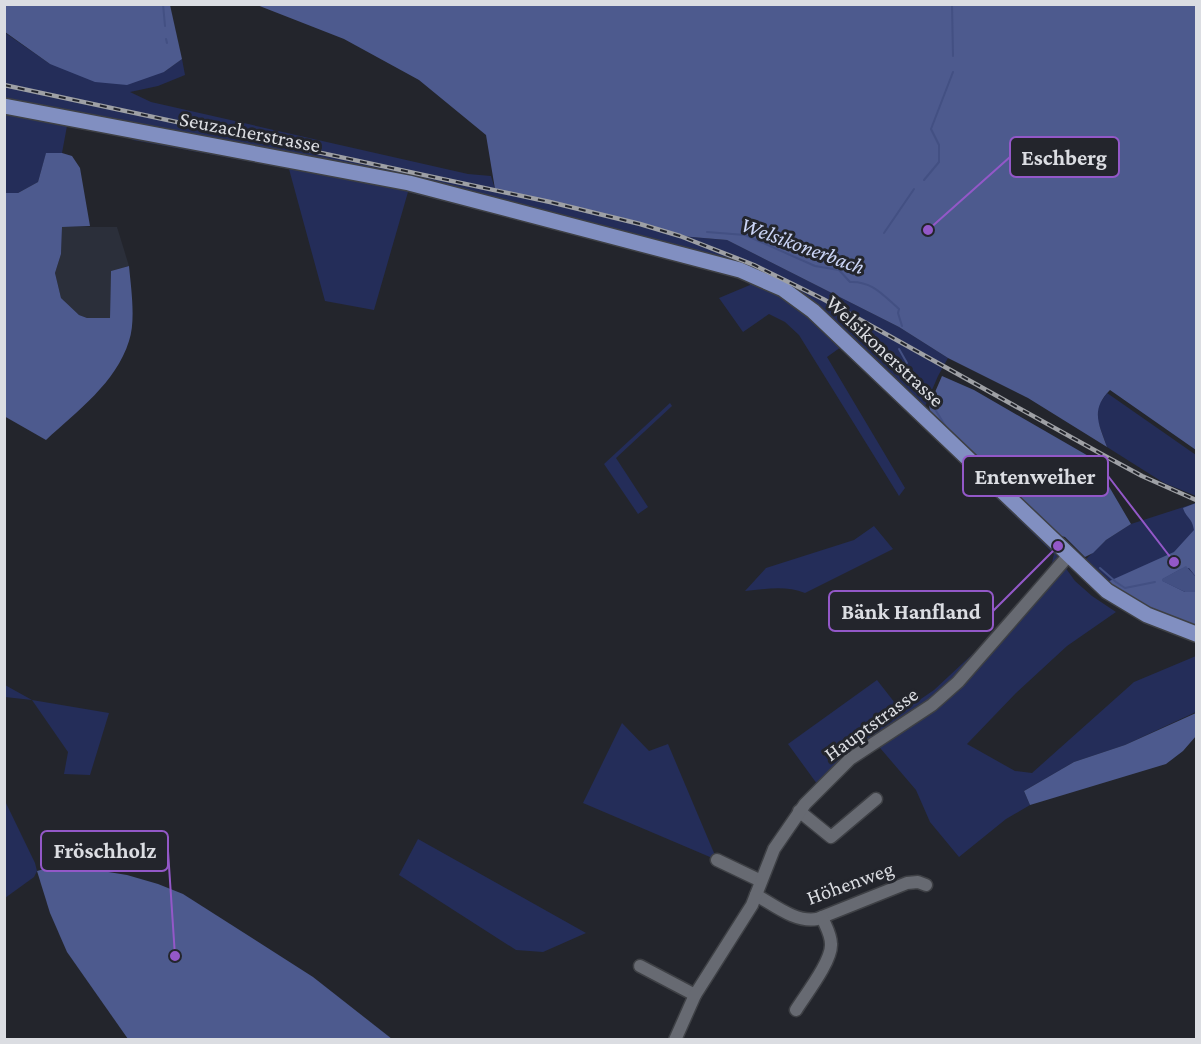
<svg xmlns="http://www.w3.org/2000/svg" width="1201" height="1044" font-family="'Crimson Pro',serif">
	<rect width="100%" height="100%" fill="#23252c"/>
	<path fill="#2b2f3a" d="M62 227H117L129 266 111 271 110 318H87L79 315 61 298 55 273 61 254Z"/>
	<g fill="#242d59">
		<path d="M4 32 50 64 164 72 182 59 185 75 158 86 130 92 151 102 468 174 491 176 495 189 640 224 680 236 727 240 899 327 948 358 938 376 920 418 1049 545 1075 581 1092 596 1116 612 1067 646 1016 693 967 744 1015 771 1032 773 1134 682 1196 656V712L1125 745 1074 762 1024 791 1030 805 1006 819 959 857 930 822 916 790 875 742 820 788 788 744 877 680 902 712 934 690 978 649 982 653 1052 563 1054 554 841 347 827 357 905 488 899 496 799 335 785 322 769 314 743 332 719 298 750 285 747 279 408 192 374 310 325 301 289 169 133 140 110 127 5 106Z"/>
		<path d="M4 114 67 126 62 153 46 154 38 182 18 193H5Z"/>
		<path d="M1107 393 1196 455V496L1164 483 1107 447 1098 422V406Z"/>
		<path d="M670 403 672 406 616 458 648 507 638 514 604 464Z"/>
		<path d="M1196 503V629L1116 591 1085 560 1106 540 1131 524Z"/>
		<path d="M874 526 893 549 805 593C786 585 765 589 745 591L766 568 854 540Z"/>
		<path d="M5 685 32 700 109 713 90 775 64 774 68 752 32 700 5 697Z"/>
		<path d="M622 723 649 751 668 744 717 860 583 803Z"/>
		<path d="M5 801 35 863 37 871 34 877 5 898Z"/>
		<path d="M418 839 586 933 543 952 516 950 399 875Z"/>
	</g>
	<g fill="#4d5a8e">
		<path d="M5 5H170L182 59 164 72 127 85 95 82 50 64 5 32Z"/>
		<path d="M257 5H1196V450L1110 390C1090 410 1099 424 1107 447L1028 398 948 358 899 327 727 240 680 236 640 224 495 189 486 135 419 80 344 39Z"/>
		<path d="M46 153H62L72 156 80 168 90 226 62 227 61 254 55 273 61 298 79 315 87 318H110L111 271 129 266C131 288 136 320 129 341 116 383 77 411 46 440L4 416 5 193H18L38 182Z"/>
		<path d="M942 376 974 390 1104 465V478L1131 524 1106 540 1093 553 1085 557 1065 537 1054 534 932 418 929 406Z"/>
		<path d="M1196 503V577L1189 568 1181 569 1163 579V581L1185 592H1196V629L1175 623 1105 583 1174 552 1194 530C1192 517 1186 518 1183 508Z"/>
		<path d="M1196 713V736L1183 751 1166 764 1030 805 1024 791 1074 762 1125 745Z"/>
		<path d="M55 866 96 870 127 875 158 884 183 894 313 977 392 1039H128L67 952 50 913 37 871Z"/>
	</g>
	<path fill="#435083" d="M1186 566 1196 577V592H1185L1162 581V579Z"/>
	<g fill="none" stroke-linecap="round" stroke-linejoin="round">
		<g stroke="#435083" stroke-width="2">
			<path d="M163 4 165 26"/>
			<path d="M952 4 953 56"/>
			<path d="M166 39 167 43"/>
			<path d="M924 180 939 162V145L931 129 953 72"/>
			<path d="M707 232 745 235 815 266 839 270 850 282C872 281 883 295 899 309L898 313 902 326"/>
			<path d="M884 233 914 189"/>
			<path d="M899 349 907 363"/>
			<path d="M933 406 946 427"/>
			<path d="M1100 568 1116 582 1125 588 1155 582"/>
		</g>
		<defs>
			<g id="minor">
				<path d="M799 811 831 837 876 799"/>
				<path d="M717 860 761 881"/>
				<path d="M756 895C774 905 796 923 817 919L907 883 918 882 926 885"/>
				<path d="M640 966 695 995"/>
				<path d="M796 1010C806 994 832 961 831 944 831 934 825 925 822 917"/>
				<path d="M675 1040 695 995 752 905 774 849 805 804 850 759 932 705 958 682 1068 556"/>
			</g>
			<path id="major" d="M4 106 409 183 740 270 783 289 813 311 1107 591 1147 615 1196 634"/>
		</defs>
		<use href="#minor" stroke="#3e4045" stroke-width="15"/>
		<use href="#major" stroke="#3e4045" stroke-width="18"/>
		<use href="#minor" stroke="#676a72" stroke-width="12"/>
		<use href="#major" stroke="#818fc1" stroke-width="15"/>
		<defs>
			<path id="rail" d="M4 85 550 202 640 224 680 236 754 265 823 299 1105 456 1142 476 1196 500"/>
		</defs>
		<use href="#rail" stroke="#9ea0a5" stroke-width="4.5"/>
		<use href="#rail" stroke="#23252c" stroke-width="2" stroke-dasharray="7" stroke-linecap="butt"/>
	</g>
	<g text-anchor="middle" stroke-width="6" stroke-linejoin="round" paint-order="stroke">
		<g font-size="21" fill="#dbdde2" stroke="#23252c">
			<text transform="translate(250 132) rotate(11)" y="7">Seuzacherstrasse</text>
			<text transform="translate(885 351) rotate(43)" y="7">Welsikonerstrasse</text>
			<text transform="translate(871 724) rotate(-36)" y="7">Hauptstrasse</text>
			<text transform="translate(850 883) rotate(-20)" y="7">Höhenweg</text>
		</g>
		<g font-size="22" font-style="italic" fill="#cad4f5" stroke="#23252c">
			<text transform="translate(803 245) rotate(20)" y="8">Welsikonerbach</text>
		</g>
	</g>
	<path fill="none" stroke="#9358c8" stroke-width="2" d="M928 230L1010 157M1174 562L1108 476M1058 546L993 611M175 956L168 851"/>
	<g fill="#9358c8" stroke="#23252c" stroke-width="2">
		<circle cx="928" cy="230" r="6"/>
		<circle cx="1174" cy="562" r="6"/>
		<circle cx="1058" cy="546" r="6"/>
		<circle cx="175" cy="956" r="6"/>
	</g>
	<g fill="#23252c" stroke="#9358c8" stroke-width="2">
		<rect x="1010" y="137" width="109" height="40" rx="6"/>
		<rect x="963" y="456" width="145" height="40" rx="6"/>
		<rect x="829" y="591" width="164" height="40" rx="6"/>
		<rect x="41" y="831" width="127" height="40" rx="6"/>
	</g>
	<g font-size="22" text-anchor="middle" font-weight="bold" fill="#dbdde2">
		<text x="1064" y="165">Eschberg</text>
		<text x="1035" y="484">Entenweiher</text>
		<text x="911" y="619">Bänk Hanfland</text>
		<text x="105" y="858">Fröschholz</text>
	</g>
	<rect width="1201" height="1044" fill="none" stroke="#dbdde2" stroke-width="12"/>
</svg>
